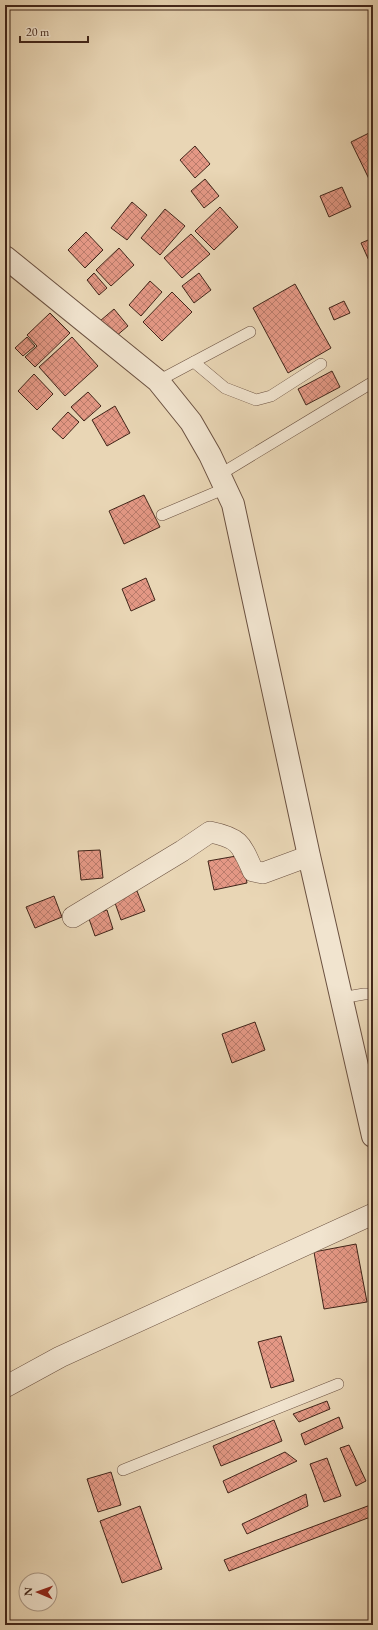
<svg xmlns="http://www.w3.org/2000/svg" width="378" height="1630" font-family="'EB Garamond',serif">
	<defs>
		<pattern id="building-cross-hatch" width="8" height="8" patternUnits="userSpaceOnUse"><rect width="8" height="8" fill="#e49885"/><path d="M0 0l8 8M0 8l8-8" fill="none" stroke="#ba7c6c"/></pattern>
	</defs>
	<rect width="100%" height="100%" fill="#e9d6b5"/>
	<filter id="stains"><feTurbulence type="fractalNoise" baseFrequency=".005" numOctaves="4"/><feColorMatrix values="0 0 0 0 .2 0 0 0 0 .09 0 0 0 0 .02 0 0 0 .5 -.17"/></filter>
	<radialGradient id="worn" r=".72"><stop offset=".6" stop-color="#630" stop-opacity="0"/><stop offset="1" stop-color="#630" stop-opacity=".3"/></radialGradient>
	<g fill="url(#building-cross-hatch)" stroke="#412519">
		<path d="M373 131V180L370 181 351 142Z"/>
		<path d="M195 146 210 164 195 178 180 160Z"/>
		<path d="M205 179 219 196 204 208 191 191Z"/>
		<path d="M342 187 351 207 329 217 320 196Z"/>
		<path d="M132 202 147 215 127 240 111 228Z"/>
		<path d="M220 207 238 227 214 250 195 231Z"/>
		<path d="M165 209 185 226 160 255 141 238Z"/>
		<path d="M86 232 103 250 85 268 68 250Z"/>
		<path d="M191 234 210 254 182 278 164 258Z"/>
		<path d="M373 238V264L371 265 361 243Z"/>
		<path d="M119 248 134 265 111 286 96 270Z"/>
		<path d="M94 273 107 288 99 295 87 280Z"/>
		<path d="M199 273 211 290 194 303 182 286Z"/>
		<path d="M150 281 162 292 141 316 129 305Z"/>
		<path d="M295 284 331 348 288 373 253 308Z"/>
		<path d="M172 292 192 312 162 341 143 322Z"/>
		<path d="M344 301 350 313 334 320 329 308Z"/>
		<path d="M114 309 128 326 115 337 100 321Z"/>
		<path d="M50 313 70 333 35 367 25 357 37 346 27 335Z"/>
		<path d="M27 337 35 346 23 356 15 348Z"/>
		<path d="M72 337 98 366 65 396 39 367Z"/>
		<path d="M332 371 340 387 306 405 298 389Z"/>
		<path d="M34 374 53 394 37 410 18 391Z"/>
		<path d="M88 392 101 406 84 421 71 407Z"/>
		<path d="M115 406 130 433 107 446 92 420Z"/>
		<path d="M68 412 79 422 63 439 52 429Z"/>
		<path d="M144 495 160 527 124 544 109 511Z"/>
		<path d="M146 578 155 600 131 611 122 589Z"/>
		<path d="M100 850 103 878 81 880 78 851Z"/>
		<path d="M242 855 247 883 214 890 208 861Z"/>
		<path d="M137 891 145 911 121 920 114 900Z"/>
		<path d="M54 896 62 917 35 928 26 907Z"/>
		<path d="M107 910 113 929 95 936 88 916Z"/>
		<path d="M255 1022 265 1050 232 1063 222 1034Z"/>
		<path d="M356 1244 367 1302 324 1309 314 1252Z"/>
		<path d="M281 1336 294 1381 271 1388 258 1342Z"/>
		<path d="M327 1401 330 1409 299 1422 293 1414Z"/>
		<path d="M339 1417 343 1428 305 1445 301 1434Z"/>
		<path d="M274 1420 282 1441 221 1466 213 1446Z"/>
		<path d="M349 1445 366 1481 356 1486 340 1448Z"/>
		<path d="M285 1452 297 1461 228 1493 223 1481Z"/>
		<path d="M327 1458 341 1496 324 1502 310 1464Z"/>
		<path d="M111 1472 121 1505 98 1512 87 1479Z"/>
		<path d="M306 1494 308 1506 247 1534 242 1524Z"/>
		<path d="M373 1504V1516L229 1571 224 1560Z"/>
		<path d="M140 1506 162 1569 122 1583 100 1521Z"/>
	</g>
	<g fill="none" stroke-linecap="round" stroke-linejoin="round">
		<defs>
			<g id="service">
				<path d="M194 362 225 388 256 400 271 396 321 364"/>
				<path d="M158 381 250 332"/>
				<path d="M219 475 373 382"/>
				<path d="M162 515 226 488"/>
				<path d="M341 998 364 994H373"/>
				<path d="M123 1470 338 1384"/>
			</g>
			<g id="minor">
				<path d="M73 917 182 851 210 832C240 838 241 844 253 871L263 873 309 856"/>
				<path d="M5 1387 60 1357 373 1214"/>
			</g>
			<path id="tertiary" d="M5 257 158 381 191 422 210 455 233 504 309 856 373 1136"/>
		</defs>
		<use href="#service" stroke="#6b5140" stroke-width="12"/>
		<use href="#minor" stroke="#6b5140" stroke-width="22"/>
		<use href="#tertiary" stroke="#6b5140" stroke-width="24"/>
		<use href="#service" stroke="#f1e4cf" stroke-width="11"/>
		<use href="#minor" stroke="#f1e4cf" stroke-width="21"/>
		<use href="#tertiary" stroke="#f1e4cf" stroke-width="22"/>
	</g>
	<rect width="378" height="1630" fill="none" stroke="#e9d6b5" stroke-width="20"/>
	<rect x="6" y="6" width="366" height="1618" fill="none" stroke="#412519" stroke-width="2"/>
	<rect x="10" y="10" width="358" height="1610" fill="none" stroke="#412519"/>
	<g transform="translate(38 1592) rotate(272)"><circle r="19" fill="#f1e4cf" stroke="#ab9886"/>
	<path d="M0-3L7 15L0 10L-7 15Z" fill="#8f2418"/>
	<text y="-6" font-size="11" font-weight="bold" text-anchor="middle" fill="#412519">N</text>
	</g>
	<path d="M20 36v6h68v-6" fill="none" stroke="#412519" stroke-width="2"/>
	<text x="26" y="36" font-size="12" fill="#412519" stroke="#f1e4cf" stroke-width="3" paint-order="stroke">20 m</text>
	<rect width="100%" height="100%" filter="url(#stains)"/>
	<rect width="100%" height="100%" fill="url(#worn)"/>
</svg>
